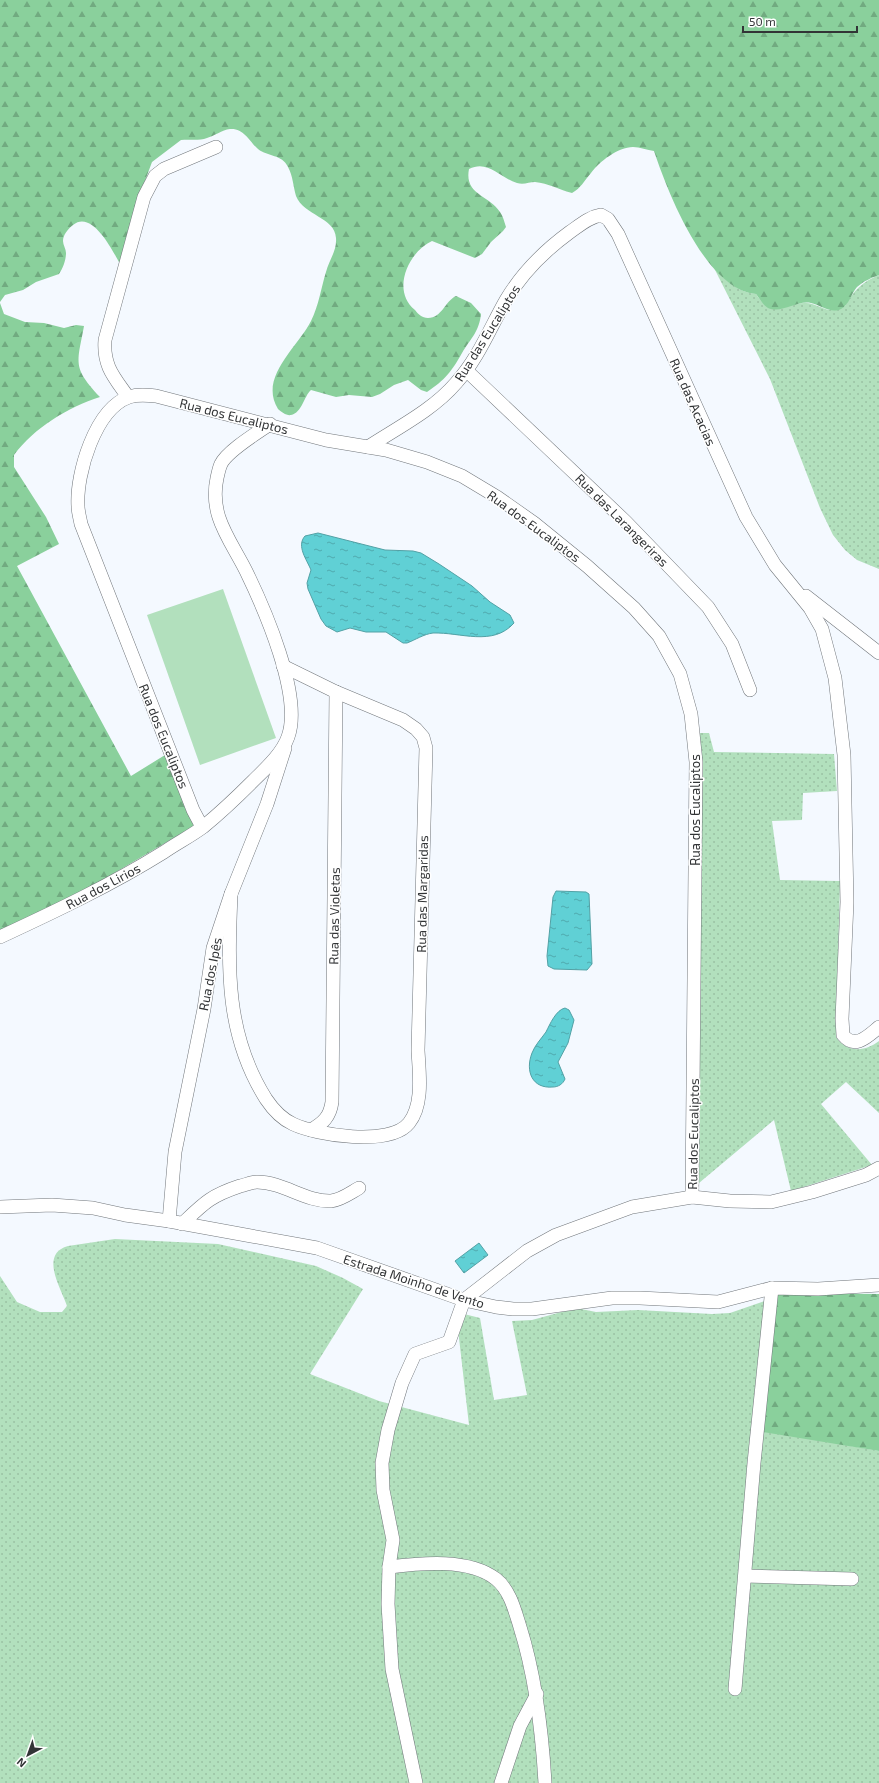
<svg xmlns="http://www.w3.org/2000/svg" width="879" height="1783" font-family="'Exo 2',sans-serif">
	<defs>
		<pattern id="grass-dots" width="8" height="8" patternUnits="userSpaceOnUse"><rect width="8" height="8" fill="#b2e0bd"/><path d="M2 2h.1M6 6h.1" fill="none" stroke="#9ac1a3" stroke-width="1.8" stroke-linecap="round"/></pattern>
		<pattern id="forest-firs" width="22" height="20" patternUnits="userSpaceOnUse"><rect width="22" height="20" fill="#8ad09c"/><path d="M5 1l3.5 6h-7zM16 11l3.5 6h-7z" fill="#71aa80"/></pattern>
		<pattern id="water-ripples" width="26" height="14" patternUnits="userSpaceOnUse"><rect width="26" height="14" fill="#60d0d5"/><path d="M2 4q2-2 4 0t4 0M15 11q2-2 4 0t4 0" fill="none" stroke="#50aaae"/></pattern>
	</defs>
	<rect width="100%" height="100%" fill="#f4f9ff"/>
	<g fill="url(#grass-dots)">
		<path d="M712 264C724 279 736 292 756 294 773 320 784 302 806 303 814 303 822 309 830 310 834 310 841 307 845 306 854 290 862 282 879 275V569L857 560 845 550 833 535 820 508 770 379Z"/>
		<path d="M698 733H709L714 752 834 754 837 791 803 793 802 820 772 821 780 880 840 881 836 1037C847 1053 865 1052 879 1041V1113L846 1082 821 1104 872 1165 791 1191 774 1120 699 1183 702 761Z"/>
		<path d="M115 1239 218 1244 316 1266 343 1278 363 1289 310 1374 379 1401 469 1425 456 1312 480 1318 494 1400 527 1395 512 1321 532 1320 576 1308 596 1312 638 1310 712 1314 730 1313 765 1301 851 1446 879 1451V1783H0V1276L17 1302 40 1312H62L67 1306C61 1288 39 1254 68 1246Z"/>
	</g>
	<g fill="url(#forest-firs)">
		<path d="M0 0H879V275C871 278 864 281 857 287 851 294 849 305 841 309 831 314 820 305 811 303 797 300 782 314 768 308 763 305 760 299 756 294 706 290 668 193 654 151 647 150 640 147 633 147 618 147 599 162 591 173 584 181 581 188 572 193 560 190 548 183 535 182 529 182 524 185 517 183 500 178 488 159 469 169 464 195 489 195 500 212 503 216 504 221 506 227L503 231 491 242 482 254 475 258 432 241C408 252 391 291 415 310 418 314 422 318 428 318 442 318 445 301 456 296L471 303 481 314C479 332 471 338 462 353 452 371 445 380 427 392L421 390 408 380 394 385 380 394 372 397 349 395 336 397 311 390C304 396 302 413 291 415 287 416 281 412 278 409 258 377 299 346 311 321 319 305 321 288 326 272 329 260 337 251 336 238 335 217 304 216 296 196 293 186 293 176 288 167 282 154 268 157 258 149 249 141 244 128 230 129 222 130 214 136 207 138 199 141 190 139 181 140L152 162 135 208 120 264C113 251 92 209 73 225 68 229 63 235 63 241 63 245 66 249 66 253 66 260 63 268 59 274L36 282 23 290 5 295 0 302Z"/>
		<path d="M0 303 4 314 25 322 44 323 64 328 76 325 84 326C77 364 72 367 100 397 68 407 34 428 14 455V467L46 517 59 544 17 566 131 776 165 755 194 826 77 895 0 931Z"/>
		<path d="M777 1293 879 1294V1451L763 1432Z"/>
	</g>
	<path fill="#b2e0bd" d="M223 589 276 738 200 765 147 615Z"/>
	<g fill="url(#water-ripples)" stroke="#52a1a5">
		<path d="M318 533 385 550 413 551 421 553 439 564 472 586 490 602 510 615 514 623C493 647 460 632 433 633 424 634 415 640 407 643H403L386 632H366L350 628 337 632 326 626 321 619 308 589 307 583 311 570C307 560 296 546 305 536Z"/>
		<path d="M556 891 586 892 589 894 592 964 587 970 554 969 548 966 547 956 553 897Z"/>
		<path d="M565 1008 569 1010 574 1020 568 1043 558 1062 565 1079C563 1084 558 1087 553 1087 532 1089 525 1071 532 1053 535 1045 541 1039 546 1032 550 1024 556 1010 565 1008Z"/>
		<path d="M479 1243 488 1255 464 1273 455 1261Z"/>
	</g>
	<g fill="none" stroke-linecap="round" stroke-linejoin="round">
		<defs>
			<g id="minor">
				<path d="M467 371 626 522 708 607 732 644 750 690"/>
				<path d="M128 397C114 377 103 366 105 340L144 197 155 176 164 169 216 147"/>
				<path d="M368 447C397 428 433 410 456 383 478 359 490 328 506 300 522 273 544 251 570 232 580 225 589 217 601 215L608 219 618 234 746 517 775 565 810 608 822 629 835 678 844 755 847 902 842 1019 843 1035C855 1050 868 1036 879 1027"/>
				<path d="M806 596 879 653"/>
				<path d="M202 827 193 810 81 524C80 518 78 512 78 506 76 474 95 409 129 397 138 394 147 395 156 396L326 440 386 450 427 462 462 476 497 497 534 523 587 566 634 608 659 636 680 674 691 714 696 762 692 1197"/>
				<path d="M231 894C228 968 225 1034 266 1099 272 1108 282 1119 293 1124 316 1135 390 1147 409 1123 424 1104 419 1072 418 1050L426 748 423 737 416 729 403 720 336 692 283 666"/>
				<path d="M0 937C56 911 111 885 164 852 177 843 191 836 203 827 220 813 237 797 253 781 265 769 282 754 288 737 303 696 264 608 246 571 230 539 209 516 217 478 218 474 219 468 221 464 227 451 257 433 270 424"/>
				<path d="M311 1130C323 1123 330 1117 332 1102L336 692"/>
				<path d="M0 1207 52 1205 93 1208 125 1215 169 1221 317 1248 464 1300 496 1307 513 1309H532L612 1298H640L718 1302 772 1288 818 1289 879 1285"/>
				<path d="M169 1221 175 1152 204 1009 213 948 231 894 267 804 285 748"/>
				<path d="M182 1224C204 1203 210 1196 240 1186 245 1185 252 1182 257 1182 283 1182 306 1202 331 1201 341 1200 350 1193 359 1188"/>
				<path d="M389 1567C421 1563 469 1558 496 1579 510 1590 515 1611 520 1627 536 1678 542 1730 545 1783"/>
				<path d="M745 1576 852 1579"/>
				<path d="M735 1689 754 1463 772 1288"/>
				<path d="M416 1783 392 1669 388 1604 389 1567 393 1540 383 1490 382 1463 388 1430 402 1383 415 1354 449 1342 464 1300 527 1251 556 1235 632 1207 692 1197 730 1201 771 1202 812 1192 866 1175 879 1168"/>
				<path d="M501 1783 520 1726 537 1694"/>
			</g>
		</defs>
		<use href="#minor" stroke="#71767b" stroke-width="14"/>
		<use href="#minor" stroke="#fff" stroke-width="13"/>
	</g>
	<g text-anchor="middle" stroke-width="3" stroke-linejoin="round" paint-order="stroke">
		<g font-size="13" fill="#323436" stroke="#fff">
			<text transform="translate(487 333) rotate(-58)" y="5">Rua das Eucaliptos</text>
			<text transform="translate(693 402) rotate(66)" y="5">Rua das Acacias</text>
			<text transform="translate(234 416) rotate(14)" y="5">Rua dos Eucaliptos</text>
			<text transform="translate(622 520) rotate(45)" y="5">Rua das Larangeriras</text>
			<text transform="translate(534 526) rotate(36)" y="5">Rua dos Eucaliptos</text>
			<text transform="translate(164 736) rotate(68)" y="5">Rua dos Eucaliptos</text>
			<text transform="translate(695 810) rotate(-90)" y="5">Rua dos Eucaliptos</text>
			<text transform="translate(103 886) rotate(-28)" y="5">Rua dos Lirios</text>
			<text transform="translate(422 894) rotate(-89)" y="5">Rua das Margaridas</text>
			<text transform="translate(334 916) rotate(-89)" y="5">Rua das Violetas</text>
			<text transform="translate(210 974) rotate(-79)" y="5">Rua dos Ipês</text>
			<text transform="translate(693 1134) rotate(-89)" y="5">Rua dos Eucaliptos</text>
			<text transform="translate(414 1281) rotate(18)" y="5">Estrada Moinho de Vento</text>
		</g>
	</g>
	<g transform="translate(28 1755) rotate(221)" stroke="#ffffff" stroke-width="3" paint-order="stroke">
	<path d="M0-3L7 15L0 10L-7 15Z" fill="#323436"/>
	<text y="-6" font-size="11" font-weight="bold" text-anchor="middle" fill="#323436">N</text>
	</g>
	<path d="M743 26v6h114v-6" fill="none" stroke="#323436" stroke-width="2"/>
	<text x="749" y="26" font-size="12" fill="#323436" stroke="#ffffff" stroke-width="3" paint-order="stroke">50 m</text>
</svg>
